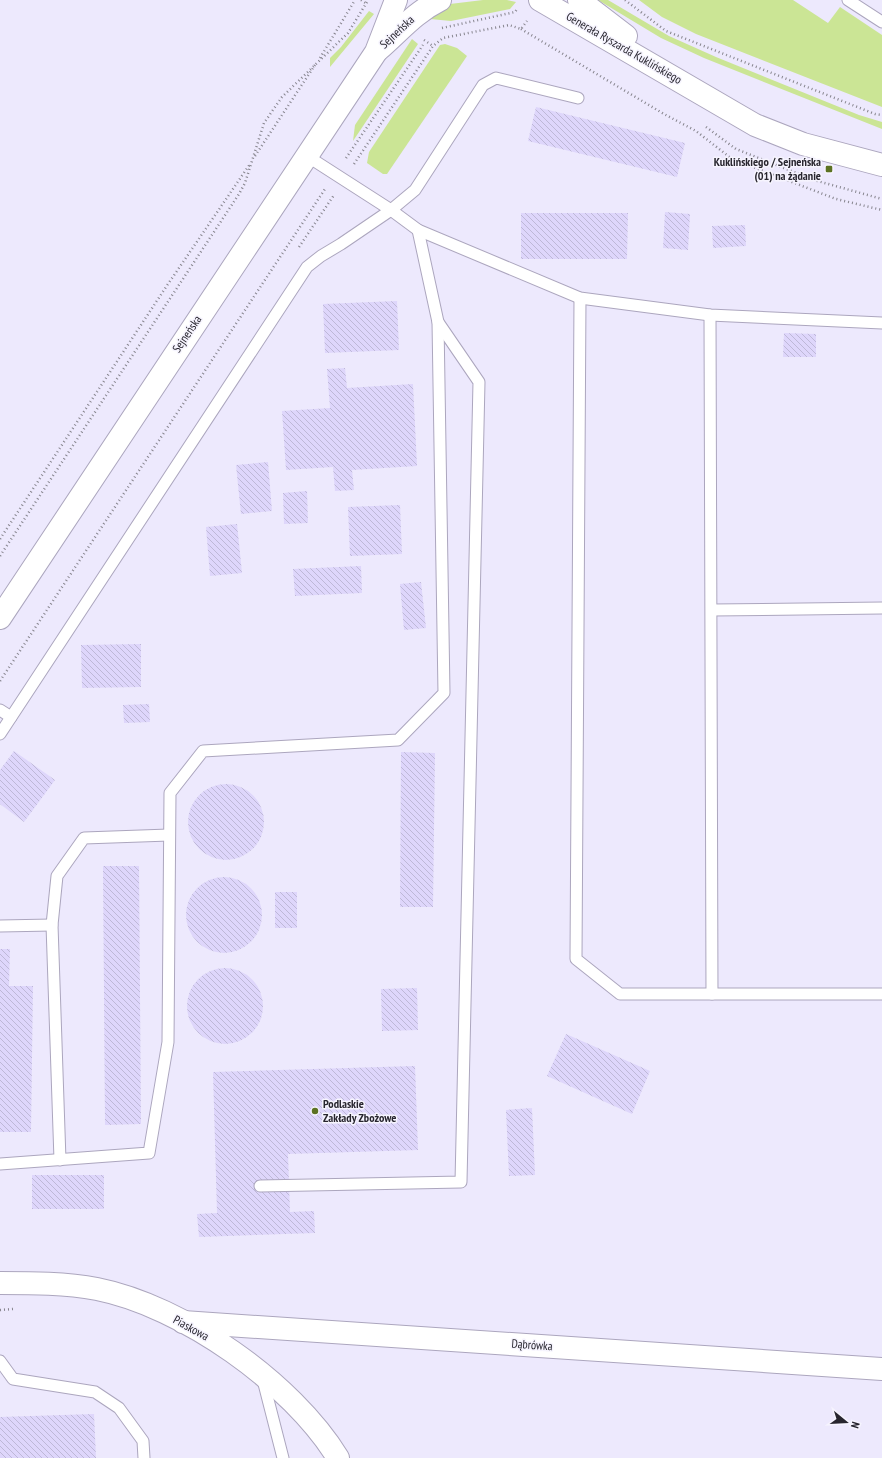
<svg xmlns="http://www.w3.org/2000/svg" width="882" height="1458" font-family="'PT Sans Narrow',sans-serif">
	<defs>
		<pattern id="building-back-hatch" width="6" height="6" patternUnits="userSpaceOnUse"><rect width="6" height="6" fill="#ded6fb"/><path d="M-1 5l2 2M0 0l6 6M5-1l2 2" fill="none" stroke="#beb8d7"/></pattern>
	</defs>
	<rect width="100%" height="100%" fill="#f6f4fe"/>
	<rect fill="#ede9fd" x="0" y="0" width="882" height="1458"/>
	<g fill="#cbe595">
		<path d="M483 0H507L516 2 510 9 451 21 430 19 429 17 450 4Z"/>
		<path d="M598 0H608L669 36 716 57 859 115 882 122V129L704 58 661 38Z"/>
		<path d="M639 0H793L828 23 840 7 882 35V107L696 34 662 17Z"/>
		<path d="M369 11 374 14 330 67V58L341 47Z"/>
		<path d="M412 39 418 44 353 141 355 125Z"/>
		<path d="M445 44 457 48 467 56 387 174H383L367 163 369 152 440 45Z"/>
	</g>
	<g fill="url(#building-back-hatch)">
		<path d="M536 107 685 143 677 177 528 141Z"/>
		<path d="M665 212 690 214 688 250 663 248Z"/>
		<path d="M521 213H628L627 259H521Z"/>
		<path d="M745 225 746 246 713 248 712 226Z"/>
		<path d="M397 301 399 350 325 353 323 304Z"/>
		<path d="M784 333 816 334V357H783Z"/>
		<path d="M345 368 347 388 413 384 417 466 352 470 354 490 335 491 333 467 286 470 282 411 330 408 327 369Z"/>
		<path d="M268 462 272 511 241 514 236 465Z"/>
		<path d="M307 491 308 523 284 524 283 493Z"/>
		<path d="M400 505 402 554 350 556 348 507Z"/>
		<path d="M237 524 242 573 210 576 206 527Z"/>
		<path d="M361 566 362 593 295 596 293 569Z"/>
		<path d="M421 582 426 628 404 630 400 584Z"/>
		<path d="M141 644V687L82 688 81 645Z"/>
		<path d="M149 704 150 722 124 723 123 705Z"/>
		<path d="M14 751 55 780 24 822 0 804V770Z"/>
		<path d="M401 752 435 753 433 907H400Z"/>
		<circle cx="226" cy="822" r="38"/>
		<path d="M103 866H139L141 1124 105 1125Z"/>
		<circle cx="224" cy="915" r="38"/>
		<rect x="275" y="892" width="22" height="36"/>
		<path d="M0 949H10L9 986H33L31 1132H0Z"/>
		<circle cx="225" cy="1006" r="38"/>
		<path d="M417 988 418 1030 382 1031 381 989Z"/>
		<path d="M566 1034 650 1071 632 1114 547 1076Z"/>
		<path d="M415 1066 418 1150 288 1154 290 1212 314 1211 315 1233 199 1237 197 1214 217 1213 213 1072Z"/>
		<path d="M532 1108 535 1175 509 1176 506 1110Z"/>
		<rect x="32" y="1175" width="72" height="34"/>
		<path d="M94 1414 96 1458H0V1417Z"/>
	</g>
	<g fill="none" stroke-linecap="round" stroke-linejoin="round">
		<defs>
			<g id="lane">
				<path d="M848 0 882 22"/>
				<path d="M307 156 391 210 418 230 580 298 710 315 882 323"/>
				<path d="M580 298 576 959 620 994H882"/>
				<path d="M710 315 712 994"/>
				<path d="M712 610 882 608"/>
				<path d="M0 710 11 717"/>
				<path d="M0 734 307 267 321 256 341 244 391 210 415 190 483 85 496 78 578 98"/>
				<path d="M0 926 52 925"/>
				<path d="M60 1160 52 925 57 876 84 838 169 835"/>
				<path d="M0 1164 149 1153 168 1042 170 793 203 751 398 740 444 693 438 322 418 230"/>
				<path d="M260 1186 461 1182 479 382 438 322"/>
				<path d="M0 1361 13 1379 95 1392 119 1408 143 1441 144 1458"/>
				<path d="M263 1380 283 1458"/>
			</g>
			<path id="street" d="M183 1322 882 1369"/>
			<g id="secondary">
				<path d="M540 0 755 125 803 144 882 165"/>
				<path d="M579 0 626 36"/>
				<path d="M378 50C400 31 414 13 440 0"/>
				<path d="M0 618 376 52 396 0"/>
				<path d="M0 1283C33 1283 65 1283 97 1289 183 1306 292 1383 338 1458"/>
			</g>
		</defs>
		<use href="#lane" stroke="#aca6be" stroke-width="13"/>
		<use href="#street" stroke="#aca6be" stroke-width="24"/>
		<use href="#secondary" stroke="#aca6be" stroke-width="24"/>
		<g stroke="#87858e" stroke-width="2.5" stroke-dasharray="1 3" stroke-linecap="butt">
			<path d="M361 0 367 4"/>
			<path d="M625 0 666 31 875 114 882 115"/>
			<path d="M442 28 515 12 517 9"/>
			<path d="M521 29 664 114 696 131 732 159 836 199 882 210"/>
			<path d="M424 40 433 46"/>
			<path d="M320 58 355 0"/>
			<path d="M706 127 736 149 814 180 882 199"/>
			<path d="M255 156 315 65"/>
			<path d="M346 158 423 45"/>
			<path d="M354 164 433 46 443 38 509 25 521 29 527 21"/>
			<path d="M299 247 334 195"/>
			<path d="M0 539 166 287 250 164"/>
			<path d="M0 556 239 194 245 183 264 123 282 97 348 33 367 2"/>
			<path d="M0 681 325 189"/>
			<path d="M0 1310 13 1309"/>
		</g>
		<use href="#lane" stroke="#fff" stroke-width="11"/>
		<use href="#street" stroke="#fff" stroke-width="22"/>
		<use href="#secondary" stroke="#fff" stroke-width="22"/>
	</g>
	<g fill="#5c7222" stroke="#f6f4fe" stroke-width="1.5">
		<rect x="825" y="165" width="8" height="8" rx="2"/>
		<circle cx="315" cy="1111" r="4"/>
	</g>
	<g text-anchor="middle" stroke-width="3" stroke-linejoin="round" paint-order="stroke">
		<g font-size="12" fill="#27252e" stroke="#f6f4fe">
			<text transform="translate(397 32) rotate(-43)" y="4">Sejneńska</text>
			<text transform="translate(624 48) rotate(30)" y="4">Generała Ryszarda Kuklińskiego</text>
			<text transform="translate(187 334) rotate(-56)" y="4">Sejneńska</text>
			<text transform="translate(191 1328) rotate(29)" y="4">Piaskowa</text>
			<text transform="translate(532 1345) rotate(4)" y="4">Dąbrówka</text>
		</g>
		<g font-size="12" font-weight="bold" fill="#27252e" stroke="#f6f4fe" text-anchor="end">
			<text x="821" y="166">Kuklińskiego / Sejneńska<tspan x="821" dy="14">(01) na żądanie</tspan></text>
			<text x="323" y="1108" text-anchor="start">Podlaskie<tspan x="323" dy="14">Zakłady Zbożowe</tspan></text>
		</g>
	</g>
	<g transform="translate(846 1422) rotate(108)" stroke="#f6f4fe" stroke-width="3" paint-order="stroke">
	<path d="M0-3L7 15L0 10L-7 15Z" fill="#27252e"/>
	<text y="-6" font-size="11" font-weight="bold" text-anchor="middle" fill="#27252e">N</text>
	</g>
</svg>
